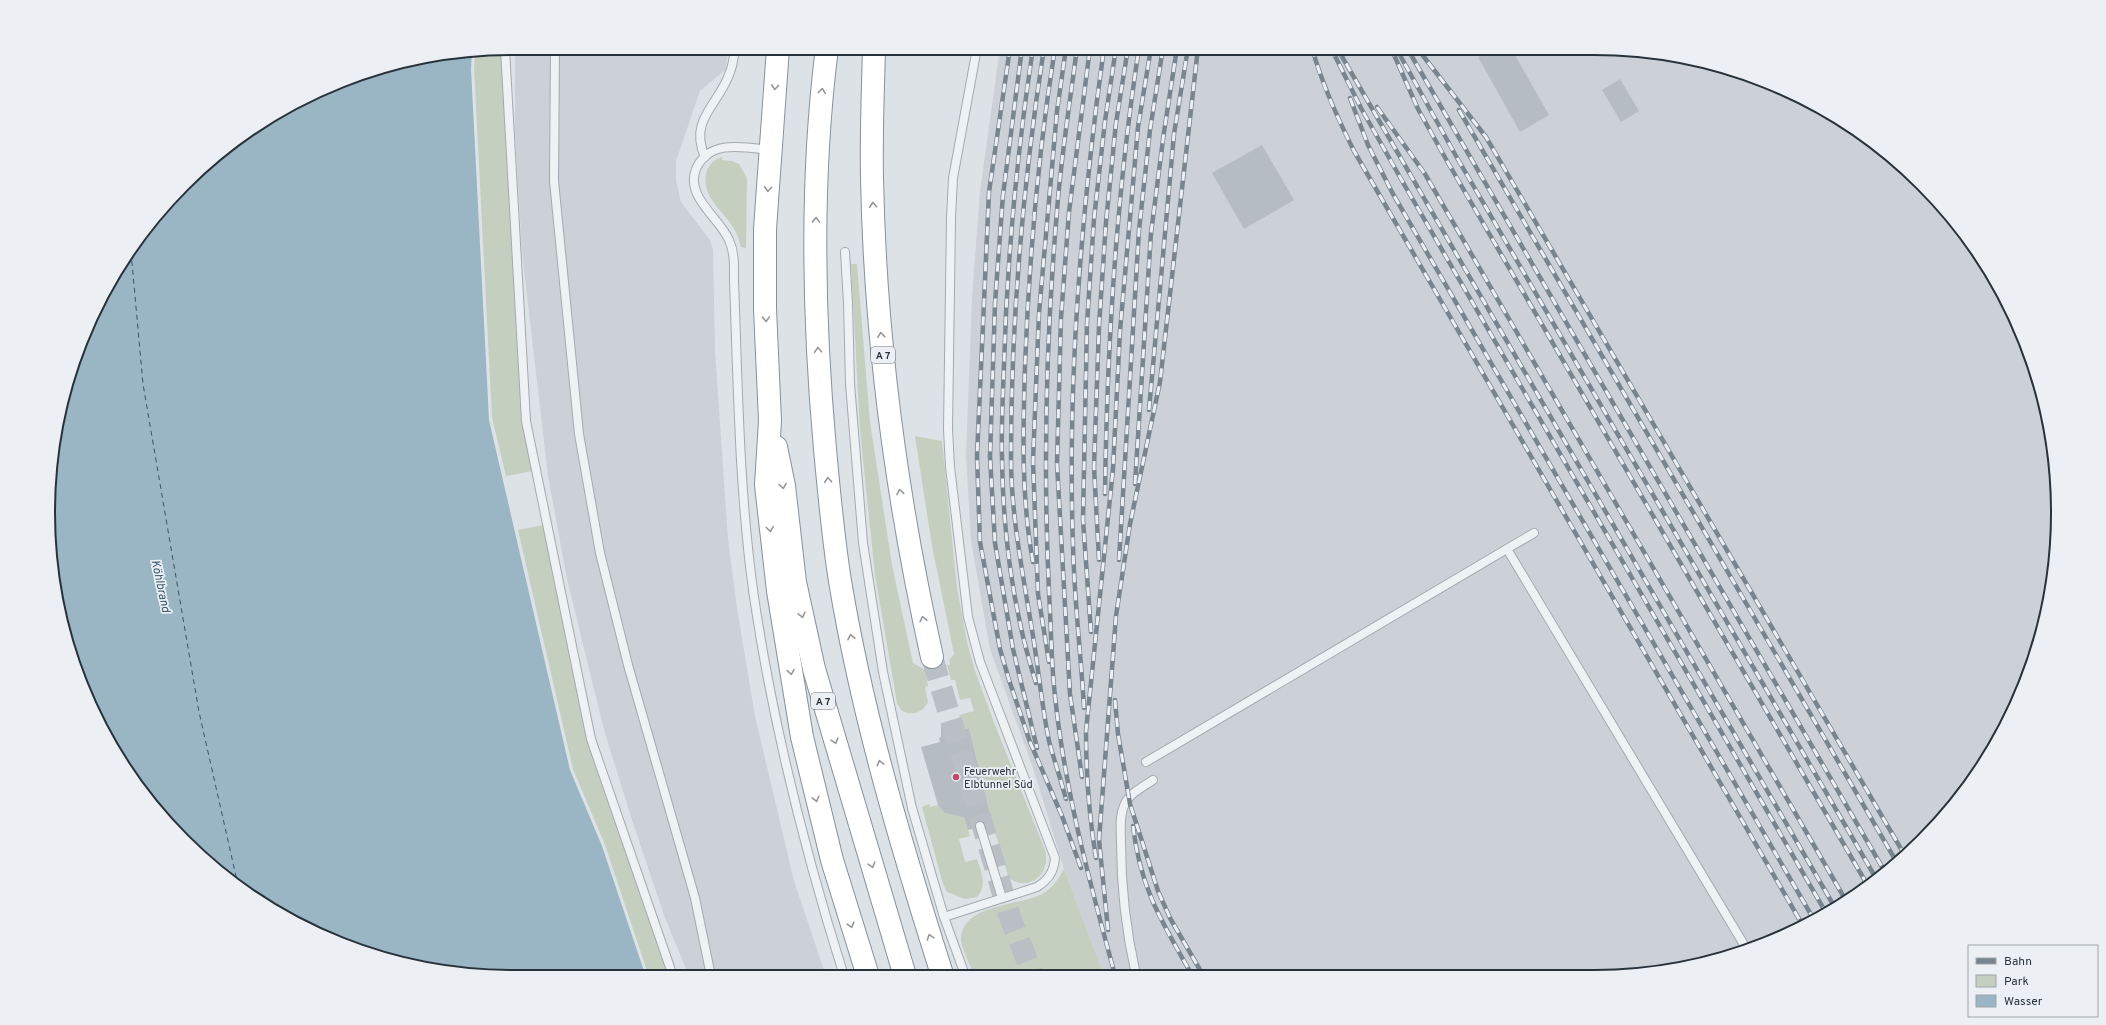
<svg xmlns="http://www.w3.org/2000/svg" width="2106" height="1025" font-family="Overpass,sans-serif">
	<rect width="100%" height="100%" fill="#dde2e6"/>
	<g fill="#cbd1d7">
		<path d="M515 48H728L726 69 700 91 676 161V181L681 202 710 240 713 250 715 351 728 539 737 608 755 716 794 881 826 976H689L665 918 631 817 604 730 567 579 548 476 522 252 515 132Z"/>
		<path d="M1000 48H1594L1684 57 1771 83 1852 126 1922 184 1980 255 2023 335 2049 422 2058 513 2049 603 2023 690 1962 795 1876 881 1771 942 1654 973 1104 975 1064 869 1034 771 990 649 971 541 966 455 972 297 980 191Z"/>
	</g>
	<g fill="#c5cfbf">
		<path d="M502 49 533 471 506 476 492 418 474 68 475 52Z"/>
		<path d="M722 157V160L732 161 739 164 747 178 746 248 741 247C739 240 737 233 733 227 722 210 702 197 706 174 708 165 713 160 722 157Z"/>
		<path d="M851 264H857L870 422 892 565 913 663 925 670 928 686 925 687 928 702C922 713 913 716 902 711L897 703 875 575 860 430Z"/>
		<path d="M915 436 942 441 957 588 967 642 975 671 995 725 1045 850C1046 855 1047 861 1045 866 1041 882 1019 890 1008 876L992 822 969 728 963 730 959 715 974 711 970 698 960 700 955 680H951L947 665H950L949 660 954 654 932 546Z"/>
		<path d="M543 525 575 676 670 976 649 977 605 845 573 769 518 530Z"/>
		<path d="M929 804 930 807 938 805C945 814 953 816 963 813L970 836 959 839 965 862 977 859C981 872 988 885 977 897L965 899 947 892 943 884 922 807Z"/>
		<path d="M1064 869 1104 975H974C971 967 960 946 961 938 963 904 1019 906 1042 894 1053 888 1058 879 1064 869Z"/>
	</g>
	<path fill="#9ab5c3" d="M472 52 471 69 489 420 570 770 602 846 646 977H512L422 968 335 942 255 899 184 841 144 795 96 718 73 662 52 573 49 482 57 422 83 335 110 280 163 206 230 144 280 110 363 73 422 57Z"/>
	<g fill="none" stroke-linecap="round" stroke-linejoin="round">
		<path stroke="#35566b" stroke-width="1" stroke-dasharray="5 4" stroke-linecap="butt" d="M131 252 143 384 199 712 238 885"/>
	</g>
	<g fill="#b5bcc2">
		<path d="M1494 48H1511L1549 115 1520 132 1478 57Z"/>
		<path d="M1620 79 1639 111 1621 122 1602 90Z"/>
		<path d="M1262 145 1294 200 1244 229 1212 173Z"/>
		<path d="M954 721 961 724 963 730 969 728 992 822 985 824 982 821H978L975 828 968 830 964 817 945 813 938 805 921 747 940 742 939 738 941 737V727Z"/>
	</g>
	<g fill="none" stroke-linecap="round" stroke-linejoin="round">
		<path stroke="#b9bfc4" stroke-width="22" stroke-dasharray="22 11" stroke-linecap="butt" d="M932 657 1011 920 1033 975"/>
		<defs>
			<g id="lane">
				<path d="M555 48 554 181 579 434 600 553 628 665 695 898 711 976"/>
				<path d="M505 49 526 421 591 739 673 976"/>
				<path d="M770 150C744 147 709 139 696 169 685 197 719 217 729 240 735 253 734 267 734 281 738 386 739 492 754 597 773 725 805 852 844 976"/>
				<path d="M705 157C688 119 720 104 730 72 733 65 734 56 735 48"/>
				<path d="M845 252 848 303 850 384 863 543 883 672 912 808 944 917 965 975"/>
				<path d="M1507 549 1746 948"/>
				<path d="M1146 762 1534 533"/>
				<path d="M980 826 1002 898"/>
				<path d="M944 917 1037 887C1048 880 1054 872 1055 858L980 662 968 617 950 467 948 429 951 218 953 178 977 48"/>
				<path d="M1136 975C1126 931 1121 887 1121 842 1121 830 1119 817 1124 806 1128 794 1143 787 1153 780"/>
			</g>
			<g id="highway">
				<path d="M778 48 765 229V309L770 421 766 485 778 591 802 737 832 860 868 976"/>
				<path d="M827 48C810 181 813 316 825 449 829 493 833 537 840 581 862 714 901 845 942 974"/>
				<path d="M874 48C873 91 871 134 872 178 875 339 897 500 932 657"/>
				<path d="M776 447 784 486 795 582 814 669 905 976"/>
			</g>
		</defs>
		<use href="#lane" stroke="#a3aaaf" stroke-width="10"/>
		<use href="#highway" stroke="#86919b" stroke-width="24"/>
		<use href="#lane" stroke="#eff2f4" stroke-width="8"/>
		<use href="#highway" stroke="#fff" stroke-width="22"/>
		<defs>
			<g id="rail">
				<path d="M1010 48 989 192 977 456 980 542 1000 649 1009 680 1030 742 1062 816 1081 868"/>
				<path d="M1022 48 1003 195 995 303 990 457 995 543 1013 649 1037 748"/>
				<path d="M1033 48C1017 153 1007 259 1004 365 1003 396 1001 427 1002 458 1003 534 1013 611 1036 683"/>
				<path d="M1044 48C1023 183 1011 321 1011 458 1011 513 1022 569 1031 624 1038 663 1041 702 1049 741 1054 760 1061 780 1066 799"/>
				<path d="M1077 48C1070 102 1061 157 1057 211 1046 338 1043 465 1049 592 1051 623 1051 654 1054 686 1063 784 1089 880 1115 975"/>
				<path d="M1312 48C1322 84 1337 117 1354 151L1802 924"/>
				<path d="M1331 48 1361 108 1405 186 1825 911"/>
				<path d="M1337 48 1834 906"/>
				<path d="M1391 48 1418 109 1447 161 1868 886"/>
				<path d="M1396 48 1456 156 1877 880"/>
				<path d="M1407 48 1885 872"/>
				<path d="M1417 48 1486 137 1904 854"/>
				<path d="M1350 98 1368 145 1393 194 1813 918"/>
				<path d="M1377 107 1425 174 1845 899"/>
				<path d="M1459 110 1896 861"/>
				<path d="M1149 410 1174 134 1188 48"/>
				<path d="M1135 484 1151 233 1164 132 1177 48"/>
				<path d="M1105 494C1107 345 1116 196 1139 48"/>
				<path d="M1099 560 1094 467 1099 326 1106 222 1116 123 1128 48"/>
				<path d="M1119 560 1139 230 1150 130 1163 48"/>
				<path d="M1033 562C1021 497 1023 432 1025 366 1029 259 1038 154 1055 48"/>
				<path d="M1091 632 1083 520 1087 323 1094 219 1105 121 1116 48"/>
				<path d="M1049 662 1038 594 1033 461 1039 313 1057 111 1066 48"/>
				<path d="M1115 700 1118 734 1130 804 1158 891 1170 918 1203 975"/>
				<path d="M1084 708C1081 654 1074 599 1073 545 1067 378 1081 213 1104 48"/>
				<path d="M1082 777 1070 694 1057 464 1061 318 1069 212 1090 48"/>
				<path d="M1133 826C1140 888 1162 922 1192 975"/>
				<path d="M1096 858C1089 816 1086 773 1086 731L1113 469 1120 331 1138 127 1151 48"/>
				<path d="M1108 930 1099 840 1116 616 1130 524 1160 382 1198 48"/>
			</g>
		</defs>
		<use href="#rail" stroke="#78848e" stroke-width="4.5"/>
		<use href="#rail" stroke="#ecf0f4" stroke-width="3" stroke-dasharray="9" stroke-linecap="butt"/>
	</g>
	<defs><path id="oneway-chevron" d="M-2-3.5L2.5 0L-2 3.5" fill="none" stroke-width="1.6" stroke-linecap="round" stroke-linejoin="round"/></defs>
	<g stroke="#94989d">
		<use href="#oneway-chevron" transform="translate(775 87) rotate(94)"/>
		<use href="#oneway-chevron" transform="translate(822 91) rotate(-83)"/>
		<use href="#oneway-chevron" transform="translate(768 189) rotate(94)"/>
		<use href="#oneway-chevron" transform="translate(873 205) rotate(-93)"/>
		<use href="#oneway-chevron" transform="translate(816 220) rotate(-88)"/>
		<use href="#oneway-chevron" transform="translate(766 319) rotate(88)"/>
		<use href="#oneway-chevron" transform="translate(881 335) rotate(-96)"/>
		<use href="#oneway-chevron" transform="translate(818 350) rotate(-93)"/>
		<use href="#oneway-chevron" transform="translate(828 480) rotate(-95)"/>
		<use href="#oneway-chevron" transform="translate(783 486) rotate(81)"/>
		<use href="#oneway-chevron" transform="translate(900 492) rotate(-99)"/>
		<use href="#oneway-chevron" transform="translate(770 529) rotate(83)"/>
		<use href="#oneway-chevron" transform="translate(802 615) rotate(77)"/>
		<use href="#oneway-chevron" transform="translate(923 619) rotate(-103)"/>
		<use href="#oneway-chevron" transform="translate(851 637) rotate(-102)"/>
		<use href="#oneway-chevron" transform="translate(791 672) rotate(81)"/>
		<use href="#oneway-chevron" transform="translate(835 741) rotate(74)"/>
		<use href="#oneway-chevron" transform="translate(880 763) rotate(-104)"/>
		<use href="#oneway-chevron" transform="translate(816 799) rotate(76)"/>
		<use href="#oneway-chevron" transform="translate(872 865) rotate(73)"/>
		<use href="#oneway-chevron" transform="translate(851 925) rotate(74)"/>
		<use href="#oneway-chevron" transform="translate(930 937) rotate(-108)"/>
	</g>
	<circle fill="#c34a6f" stroke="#ecf0f4" stroke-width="1.5" cx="956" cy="777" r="4"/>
	<g text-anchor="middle" stroke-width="3.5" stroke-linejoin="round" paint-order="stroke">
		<g fill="#ecf0f4" stroke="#636b72" stroke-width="1">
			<rect x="871" y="347" width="24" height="16" rx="3"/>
			<rect x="811" y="693" width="24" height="16" rx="3"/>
		</g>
		<g font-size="10" font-weight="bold" fill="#28323b">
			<text x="883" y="359">A 7</text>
			<text x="823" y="705">A 7</text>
		</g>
		<g font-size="11" fill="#28323b" stroke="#ecf0f4" text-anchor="start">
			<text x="964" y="775">Feuerwehr<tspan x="964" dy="13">Elbtunnel Süd</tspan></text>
		</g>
		<g font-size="12" font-style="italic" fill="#35566b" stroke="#ecf0f4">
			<text transform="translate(161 586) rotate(78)" y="4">Köhlbrand</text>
		</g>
	</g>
	<path d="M0 0H2106V1025H0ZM512 55H1594A457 457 0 0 1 2051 512V513A457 457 0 0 1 1594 970H512A457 457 0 0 1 55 513V512A457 457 0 0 1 512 55Z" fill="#ecf0f4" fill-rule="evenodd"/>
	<path fill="none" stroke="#28323b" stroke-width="2" d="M512 55H1594A457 457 0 0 1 2051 512V513A457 457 0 0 1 1594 970H512A457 457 0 0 1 55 513V512A457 457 0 0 1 512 55Z"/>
	<rect x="1968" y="945" width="130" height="72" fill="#ecf0f4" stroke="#9ea4aa"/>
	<rect x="1976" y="958" width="20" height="6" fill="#78848e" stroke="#9ea4aa"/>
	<text x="2004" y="965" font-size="12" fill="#28323b">Bahn</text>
	<rect x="1976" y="975" width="20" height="12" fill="#c5cfbf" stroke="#9ea4aa"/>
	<text x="2004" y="985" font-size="12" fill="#28323b">Park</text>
	<rect x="1976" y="995" width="20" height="12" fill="#9ab5c3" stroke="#9ea4aa"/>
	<text x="2004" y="1005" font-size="12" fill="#28323b">Wasser</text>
</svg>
